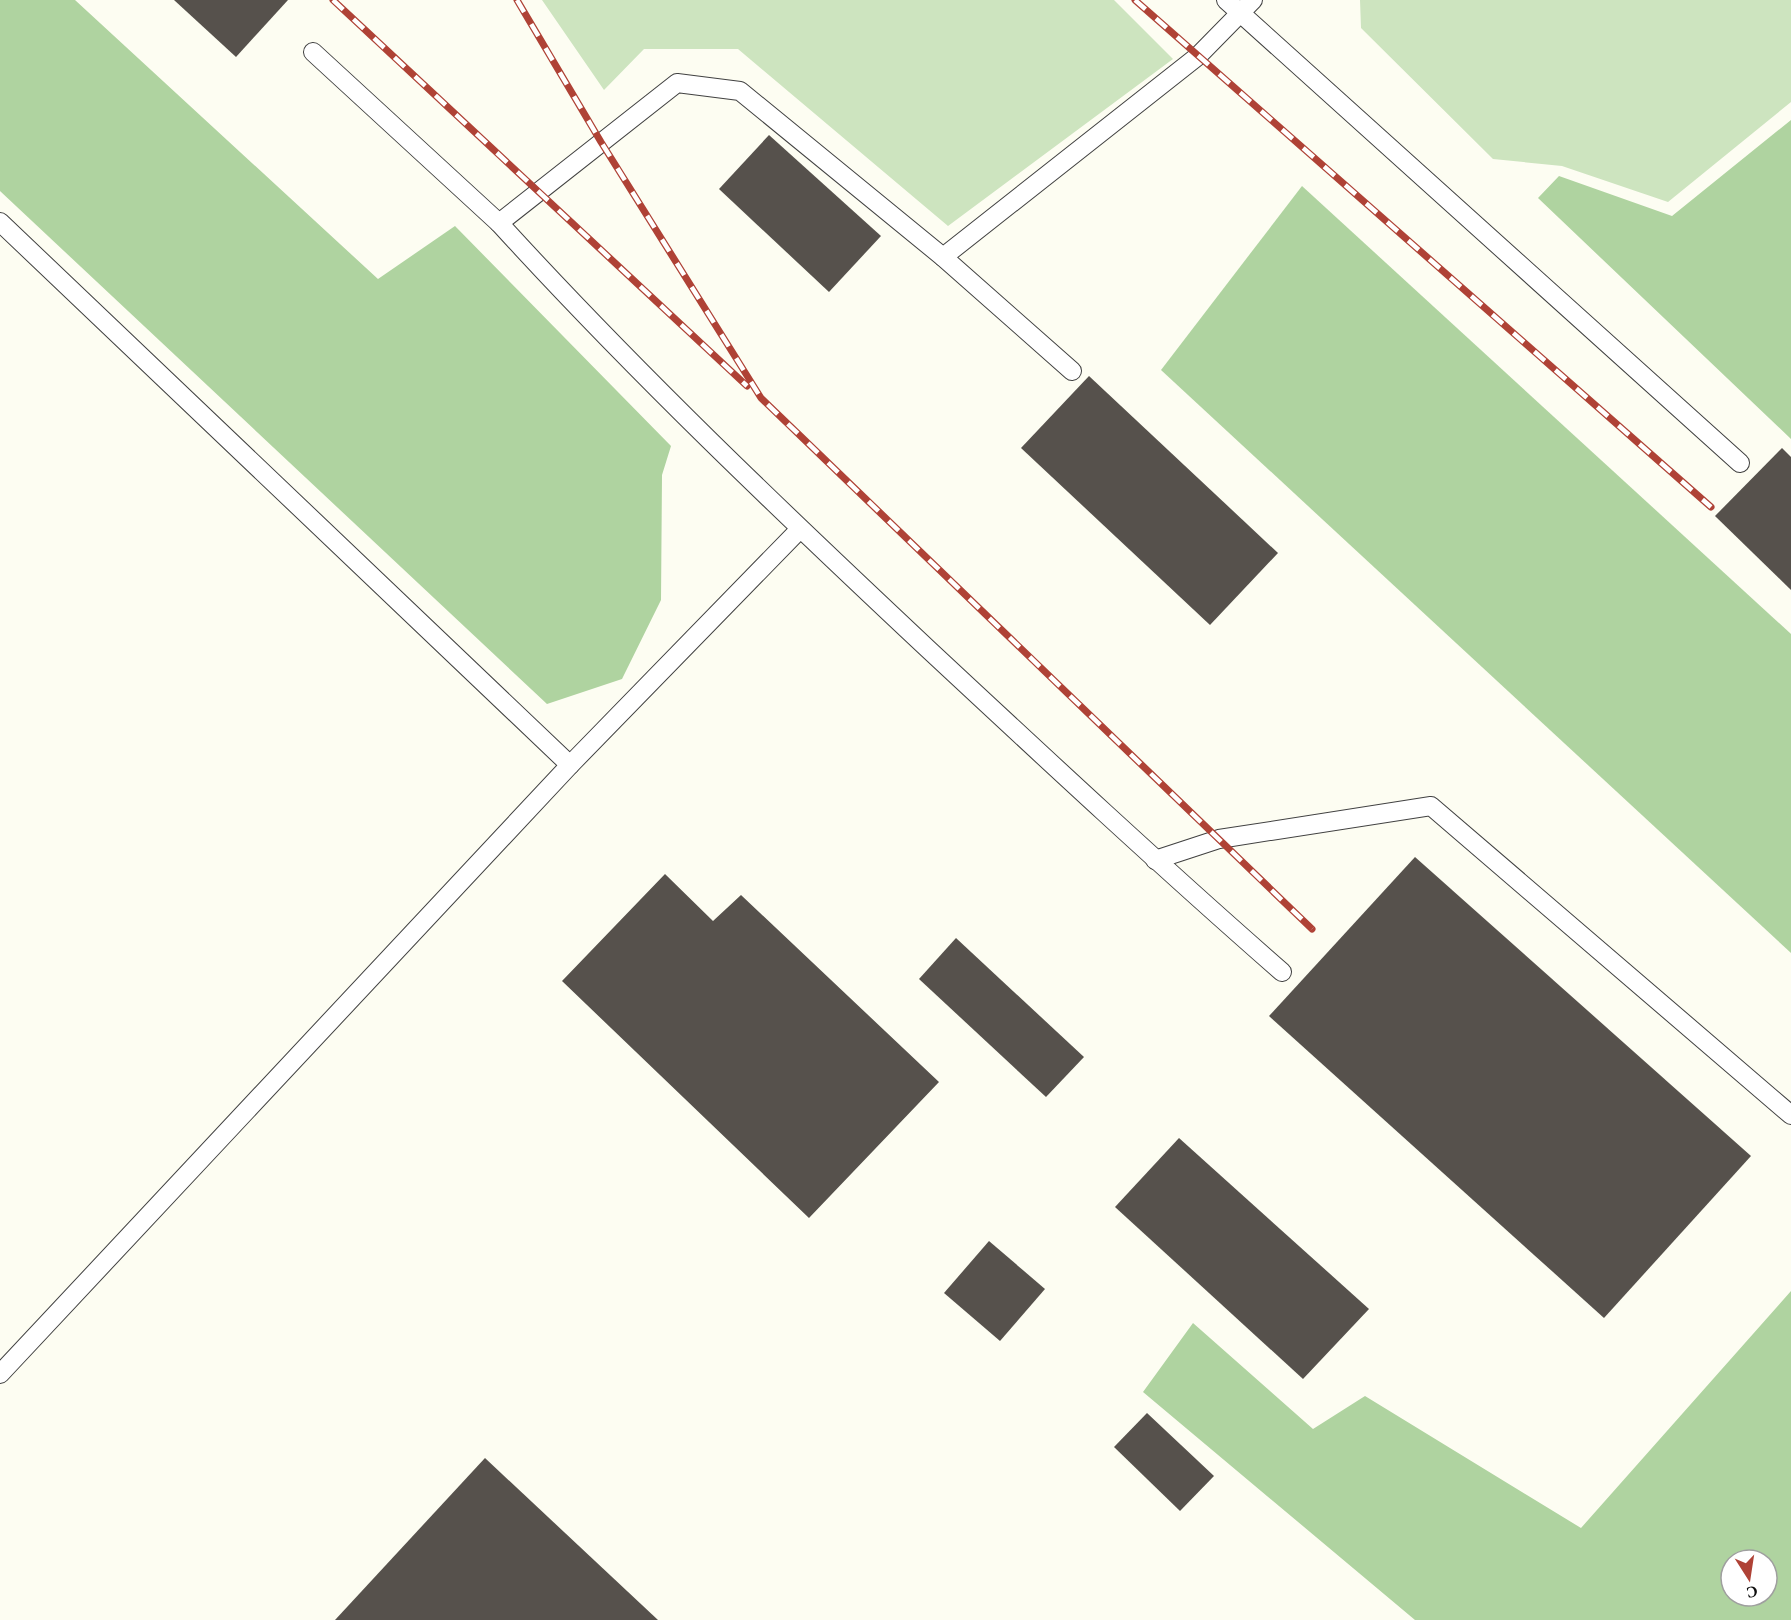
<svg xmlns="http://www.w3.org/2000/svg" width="1791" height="1620" font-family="Spectral,serif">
	<rect width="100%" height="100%" fill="#fdfdf2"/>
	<g fill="#cde4bf">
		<path d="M542 0H1114L1173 59 948 226 738 49H644L604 90Z"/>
		<path d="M1360 0H1791V102L1668 202 1562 166 1493 159 1361 28Z"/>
	</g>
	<g fill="#afd3a0" fill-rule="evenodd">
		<path d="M0 0H75L378 279 455 226 671 446 662 475 661 600 622 679 547 704 0 191Z"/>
		<path d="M1791 120V439L1538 198 1559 176 1672 216Z"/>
		<path d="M1302 186 1791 634V953L1161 370Z"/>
		<path d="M1791 1291V1620H1415L1143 1392 1193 1323 1313 1429 1365 1396 1581 1528ZM1731 1560H1767V1596H1731Z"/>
	</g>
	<g fill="#56514c">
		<path d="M174 0H288L236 57Z"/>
		<path d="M769 135 881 236 829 292 719 189Z"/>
		<path d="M1089 376 1278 553 1210 625 1021 448Z"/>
		<path d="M1782 448 1791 457V590L1715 516Z"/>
		<path d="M1415 857 1751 1156 1604 1318 1269 1016Z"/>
		<path d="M665 874 713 921 741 895 939 1082 809 1218 562 981Z"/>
		<path d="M956 938 1084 1057 1046 1097 919 979Z"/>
		<path d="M1179 1138 1369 1309 1303 1379 1115 1207Z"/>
		<path d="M989 1241 1045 1289 1000 1341 944 1293Z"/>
		<path d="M1147 1413 1214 1476 1180 1511 1114 1447Z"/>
		<path d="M485 1458 658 1620H335Z"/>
	</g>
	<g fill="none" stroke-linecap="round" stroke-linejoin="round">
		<defs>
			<g id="service">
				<path d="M1226 0 1740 463"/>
				<path d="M1253 0 1198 56 943 257 740 91 677 83 499 223C635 372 781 511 928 649 1045 758 1162 867 1282 972"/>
				<path d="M313 52 499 223"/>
				<path d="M0 222 570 765"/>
				<path d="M943 257 1072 371"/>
				<path d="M1155 860 1219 839 1431 806 1791 1115"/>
				<path d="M0 1374 570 765 800 529"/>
			</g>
		</defs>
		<use href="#service" stroke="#414141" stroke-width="20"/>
		<use href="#service" stroke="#fff" stroke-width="18"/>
		<defs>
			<g id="rail">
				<path d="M333 0 747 386"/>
				<path d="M517 0 601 142 761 398 1312 929"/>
				<path d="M1135 0 1711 507"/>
			</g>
		</defs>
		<use href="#rail" stroke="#af4236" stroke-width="7"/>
		<use href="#rail" stroke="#fff" stroke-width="4.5" stroke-dasharray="14" stroke-linecap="butt"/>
	</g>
	<g transform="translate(1749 1578) rotate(168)"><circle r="28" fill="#ffffff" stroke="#9f9f9f" stroke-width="1.5"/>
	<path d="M0-4.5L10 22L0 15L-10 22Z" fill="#af4236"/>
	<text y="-9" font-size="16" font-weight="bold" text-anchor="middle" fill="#0e0e0e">С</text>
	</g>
</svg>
